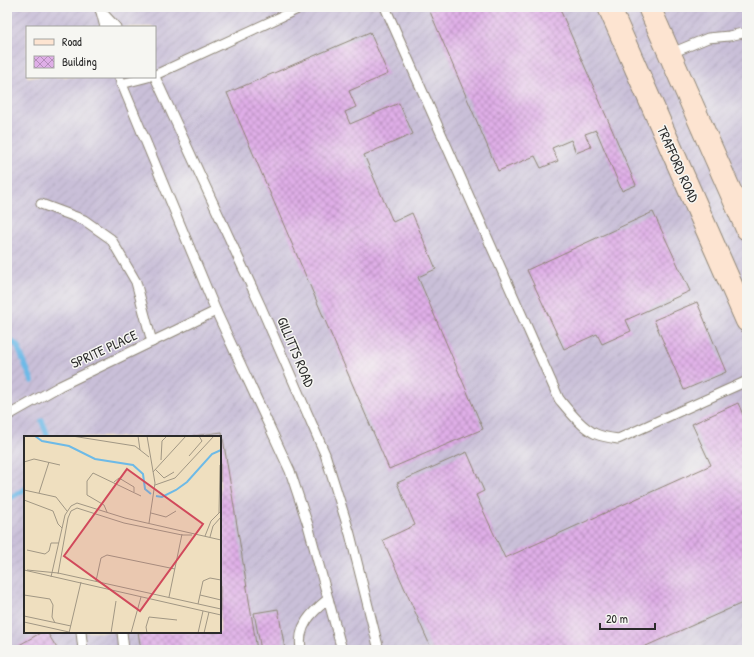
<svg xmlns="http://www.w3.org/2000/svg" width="754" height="657" font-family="'Patrick Hand',sans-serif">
	<defs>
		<pattern id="industrial-furrows" width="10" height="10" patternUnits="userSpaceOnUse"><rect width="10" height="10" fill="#c9bfd8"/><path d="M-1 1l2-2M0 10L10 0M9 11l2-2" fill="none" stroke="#ada4ba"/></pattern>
		<pattern id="building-cross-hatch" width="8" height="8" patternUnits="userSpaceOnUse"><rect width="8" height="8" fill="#dfaee7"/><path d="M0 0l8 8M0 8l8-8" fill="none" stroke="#b58ebb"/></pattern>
	</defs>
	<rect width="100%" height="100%" fill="#f6f6f2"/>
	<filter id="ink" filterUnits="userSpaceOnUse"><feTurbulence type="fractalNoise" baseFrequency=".025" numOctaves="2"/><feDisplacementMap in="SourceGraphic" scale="8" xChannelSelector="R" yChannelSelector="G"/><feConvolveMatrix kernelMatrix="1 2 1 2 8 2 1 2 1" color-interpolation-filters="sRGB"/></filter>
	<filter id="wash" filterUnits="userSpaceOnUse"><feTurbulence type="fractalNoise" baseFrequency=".012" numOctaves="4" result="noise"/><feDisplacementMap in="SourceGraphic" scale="16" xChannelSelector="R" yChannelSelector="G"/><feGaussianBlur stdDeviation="0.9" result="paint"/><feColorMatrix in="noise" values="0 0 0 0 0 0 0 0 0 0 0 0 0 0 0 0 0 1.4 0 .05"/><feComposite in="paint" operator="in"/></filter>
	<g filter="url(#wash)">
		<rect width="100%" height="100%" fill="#efdfbf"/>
		<path fill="url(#industrial-furrows)" fill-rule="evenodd" d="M7 7H747V650H7ZM27 27H155V77H27ZM25 437H220V632H25Z"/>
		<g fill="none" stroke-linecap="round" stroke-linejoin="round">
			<g stroke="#6dbae7" stroke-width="5.5">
				<path d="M7 339 17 345 32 381"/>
				<path d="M42 421 48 437"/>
				<path d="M7 500 25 489"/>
			</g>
		</g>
		<g id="blocks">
			<g fill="url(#building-cross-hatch)">
				<path d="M428 7H559L636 185 622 191 596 130 585 134 591 147 576 153 571 140 552 148 558 161 541 168 535 156 498 171Z"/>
				<path d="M370 32 388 74 349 91 356 107 345 112 350 124 399 103 413 134 364 155 393 222 412 213 436 269 418 277 483 429 389 469 227 93Z"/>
				<path d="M653 212 690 291 626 320 631 331 602 344 597 334 564 349 527 270Z"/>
				<path d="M697 302 726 372 684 390 654 320Z"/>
				<path d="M738 403 747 424V601L637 650H432L383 540 415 525 397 483 467 452 484 491 476 495 505 558 711 465 692 424Z"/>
				<path d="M222 432 257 650H141L138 632H220V437L193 436Z"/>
				<path d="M278 609 285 650H261L254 613Z"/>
				<path d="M42 632H47L58 650H15L14 648Z"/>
			</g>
		</g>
	</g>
	<g filter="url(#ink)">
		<use href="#blocks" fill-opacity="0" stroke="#8d8575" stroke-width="1"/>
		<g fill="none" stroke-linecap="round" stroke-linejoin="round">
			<defs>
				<g id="lane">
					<path d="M385 7 559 399C569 411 582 428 596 434 603 437 611 438 618 439L747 381"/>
					<path d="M100 10 116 27"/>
					<path d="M101 12 105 27"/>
					<path d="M669 54 708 38 729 36 747 32"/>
					<path d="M155 75 302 7"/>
					<path d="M119 77 216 311 290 471 308 525 342 650"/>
					<path d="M155 77 261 307 325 454 350 534 379 650"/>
					<path d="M121 84 148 77"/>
					<path d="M41 204 84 220 111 239 136 282 152 342"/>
					<path d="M7 416 60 386 216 311"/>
					<path d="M81 632 83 650"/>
					<path d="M122 632 124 650"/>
					<path d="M301 650C297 626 311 613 328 599"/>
				</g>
				<g id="secondary">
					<path d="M609 7 747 321"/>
					<path d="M649 7 747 229"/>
				</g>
			</defs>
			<use href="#lane" stroke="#8d8575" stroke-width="11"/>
			<use href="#secondary" stroke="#8d8575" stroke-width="24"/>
			<use href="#lane" stroke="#fff" stroke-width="9"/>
			<use href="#secondary" stroke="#fde4d1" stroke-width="22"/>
		</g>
	</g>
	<g text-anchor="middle" stroke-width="3" stroke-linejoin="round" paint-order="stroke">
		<g font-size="14" fill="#2b2b2b" stroke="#f6f6f2">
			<text transform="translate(678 164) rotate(66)" y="5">TRAFFORD ROAD</text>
			<text transform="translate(104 349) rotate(-25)" y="5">SPRITE PLACE</text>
			<text transform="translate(296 352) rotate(67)" y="5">GILLITTS ROAD</text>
		</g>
	</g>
	<g transform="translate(24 436)">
		<rect width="197" height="197" fill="#efdfbf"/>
		<path fill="none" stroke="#6dbae7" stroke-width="2" d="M11 0 18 5 45 10 71 23 109 29 119 38 121 53 127 58M132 60 138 61 152 54 163 46 188 18 197 14"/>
		<path fill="none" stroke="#a19784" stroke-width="1" d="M48 0 111 10 125 21M114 0 116 14M123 0 131 47 125 87M165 20 178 5 175 0M137 24 138 5 143 0M0 26 10 23 36 29M131 33 140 42 150 36M129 36 162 0M90 46 95 42 110 51V56M131 49 151 42 190 0M0 54 32 61 43 75M15 57 25 26M0 64 29 75 34 88 38 92M83 76 80 69 63 59V45L69 37 117 60M127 77 142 81 152 75M195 77 196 29M181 100 187 85 197 75M186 101 189 90 197 81M3 114 21 118 25 115 27 107H35M0 134 197 179M3 134 34 137 197 173M34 138 44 82 47 75 53 72 100 87 158 99H168M27 141 41 79 47 70 53 67 101 82 197 104M72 145 77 122 83 119 151 133M0 159 26 163 29 169 28 181 31 187M176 159 197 164M145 161 158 98M174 168 179 145 186 142 197 144M0 180 47 190M0 186 45 196M45 197 57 146M87 197 92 165M107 197 117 161M123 197 122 191 125 181 153 184M174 197 179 175M180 197 185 176"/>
		<path fill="#d1495b" fill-opacity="0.15" stroke="#d1495b" stroke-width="2" d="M103 33 179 88 116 175 40 120Z"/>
		<rect width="197" height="197" fill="none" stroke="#2b2b2b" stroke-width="2"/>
	</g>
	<rect width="754" height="657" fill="none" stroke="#f6f6f2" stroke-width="24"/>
	<rect x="26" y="26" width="130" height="52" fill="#f6f6f2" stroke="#a5a5a2"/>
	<rect x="34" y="39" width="20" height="6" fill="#fde4d1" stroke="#a5a5a2"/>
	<text x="62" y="46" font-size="12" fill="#2b2b2b">Road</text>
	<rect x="34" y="56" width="20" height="12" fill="url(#building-cross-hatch)" stroke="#a5a5a2"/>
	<text x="62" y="66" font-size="12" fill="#2b2b2b">Building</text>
	<path d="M600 623v6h55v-6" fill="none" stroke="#2b2b2b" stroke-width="2"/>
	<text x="606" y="623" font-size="12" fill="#2b2b2b" stroke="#f6f6f2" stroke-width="3" paint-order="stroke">20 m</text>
</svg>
